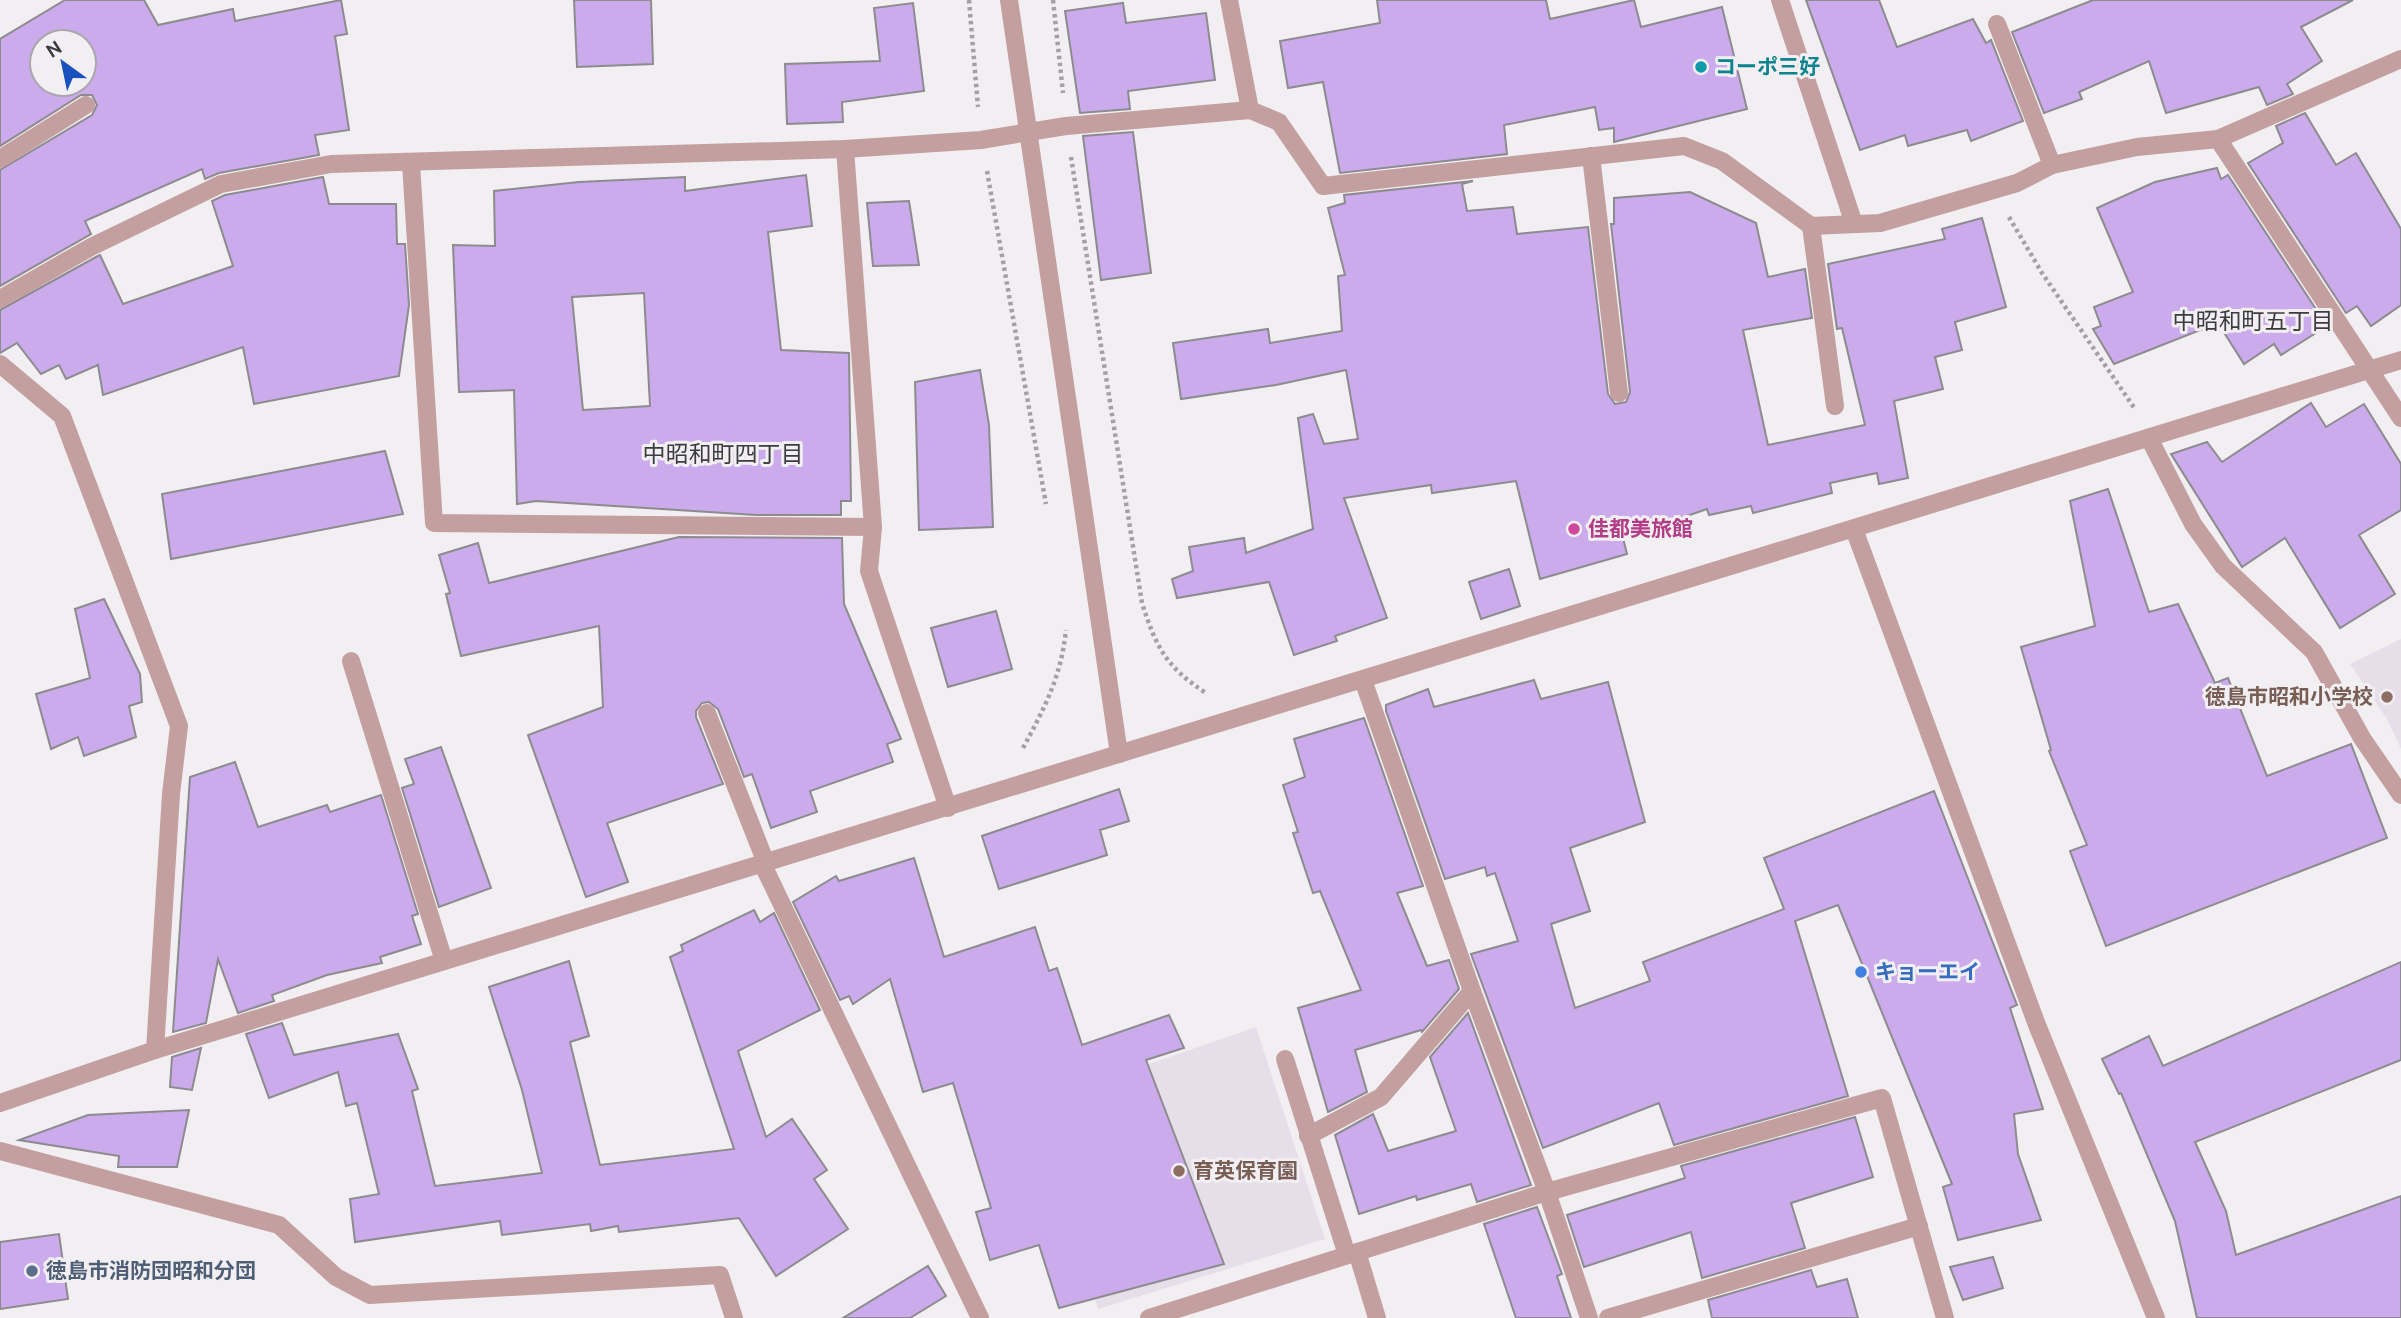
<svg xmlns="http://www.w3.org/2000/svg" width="2401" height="1318" font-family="Ubuntu,'Noto Sans JP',sans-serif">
	<rect width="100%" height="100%" fill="#f2eff3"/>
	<g fill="#e6dfe9">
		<path d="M2401 639V749L2387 719 2350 664Z"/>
		<path d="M1256 1027 1325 1239 1098 1309 1036 1103Z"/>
	</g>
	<g fill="#ccabec" stroke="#8c8b8e" stroke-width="2" fill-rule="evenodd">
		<path d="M65 0H144L158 25 233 9 235 21 341 0 347 34 335 36 349 130 315 135 319 155 219 173 205 179 202 169 85 221 91 234 0 286V170L92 115 97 105 92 95H81L0 146V39ZM42 42H84V84H42Z"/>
		<path d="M574 0H651L653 64 577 67Z"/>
		<path d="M1377 0H1546L1550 19 1634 0 1641 27 1722 7 1747 109 1614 142V128L1599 130 1595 107 1504 125 1507 154 1340 173 1323 82 1288 88 1280 41 1380 23Z"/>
		<path d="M1806 0H1879L1897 47 1973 19 1986 43 1991 40 2023 121 1971 141 1967 130 1908 146 1905 135 1860 150Z"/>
		<path d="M2093 0H2353L2301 27 2322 61 2287 84 2293 94 2267 105 2259 87 2166 113 2149 61 2079 92 2082 99 2044 113 2012 32Z"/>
		<path d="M913 3 924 91 842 102 843 122 787 124 785 64 880 61 874 8Z"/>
		<path d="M1123 3 1126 23 1206 13 1215 80 1128 91 1130 109 1080 113 1065 11Z"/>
		<path d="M2305 113 2336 165 2356 153 2401 229V305L2371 326 2357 306 2346 313 2248 163 2283 143 2276 126Z"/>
		<path d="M1133 132 1151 273 1101 280 1083 136Z"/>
		<path d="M2217 168 2221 179 2228 175 2327 326 2281 355 2274 344 2244 364 2218 323 2114 364 2093 329 2101 326 2094 307 2133 292 2097 208 2155 182Z"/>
		<path d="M806 175 812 226 768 232 781 350 849 353 851 501H841V515H756L536 501 517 504 514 390 459 392 453 245 495 246 494 191 579 182 685 177V191ZM644 293 650 406 583 410 572 297Z"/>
		<path d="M323 177 329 204H396L397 244H405L409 305 399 376 254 404 243 347 103 395 98 365 66 379 59 365 41 374 17 343 0 353V310L96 257 100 255 123 304 233 266 212 201 225 195Z"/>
		<path d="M1473 181 1462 184 1467 211 1513 207 1517 234 1588 227 1608 394 1615 404 1626 402 1630 392 1611 224H1614V198L1690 192 1756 223 1768 277 1805 269 1812 318 1743 330 1768 445 1865 425 1842 328 1837 329 1828 264 1945 239 1942 229 1982 218 2006 307 1955 322 1962 350 1935 357 1943 389 1894 401 1908 478 1879 484 1877 473 1830 483 1832 493 1753 513 1751 506 1709 515 1707 509 1623 538 1627 554 1540 579 1516 481 1432 493 1431 485 1344 498 1387 618 1335 636 1337 641 1294 655 1269 582 1177 598 1172 579 1193 571 1189 547 1244 538 1246 553 1313 529 1298 418 1313 414 1324 444 1358 439 1346 370 1276 385 1181 399 1173 343 1268 329 1270 343 1342 331 1338 276 1345 275 1328 208 1345 203 1344 195Z"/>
		<path d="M909 201 919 265 873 266 867 203Z"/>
		<path d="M980 370 989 425 993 527 919 530 915 382Z"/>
		<path d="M2311 403 2326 427 2364 404 2401 464V510L2359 535 2395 594 2340 628 2285 538 2242 567 2171 454 2207 442 2222 462Z"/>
		<path d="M385 451 403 514 171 559 162 494Z"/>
		<path d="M2108 489 2149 612 2178 604 2215 683 2228 678 2267 776 2351 744 2387 838 2106 946 2070 851 2087 845 2049 751 2051 750 2021 647 2095 626 2070 501Z"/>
		<path d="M679 537 842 538 844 604 901 739 887 744 893 762 810 791 817 812 771 828 752 774 744 777 718 709 709 702 702 703 696 711V717L723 784 607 823 628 882 586 897 528 735 603 707 599 626 461 656 446 594 450 593 439 555 478 543 489 583Z"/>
		<path d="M1509 569 1520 606 1481 619 1469 582Z"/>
		<path d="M104 599 140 674 142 702 129 706 136 737 84 756 78 737 51 749 36 694 90 678 75 609Z"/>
		<path d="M996 611 1012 669 948 687 931 628Z"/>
		<path d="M1534 680 1541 699 1608 682 1645 822 1570 848 1590 911 1551 924 1575 1008 1650 981 1643 962 1784 909 1764 858 1934 791 2017 1005 2010 1008 2043 1109 2014 1114 2018 1154 2041 1220 1958 1240 1943 1187 1952 1184 1838 905 1795 921 1848 1096 1674 1145 1659 1103 1543 1148 1471 954 1518 941 1495 873 1487 876 1485 867 1445 879 1386 711V705L1428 689 1434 707Z"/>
		<path d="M1364 718 1423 886 1397 893 1427 966 1449 960 1459 989 1422 1032 1421 1030 1355 1050 1367 1092 1328 1112 1298 1008 1361 990 1320 891 1313 893 1293 833 1298 832 1283 785 1305 777 1294 739Z"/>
		<path d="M441 747 491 888 439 907 402 788 414 784 405 759Z"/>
		<path d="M235 762 258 827 327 805 330 812 381 795 418 914 412 916 421 944 380 957 382 963 327 975 272 995 274 1001 238 1013 218 959 206 1023 173 1032 190 777Z"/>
		<path d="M1119 789 1129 821 1100 830 1107 855 999 889 982 836Z"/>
		<path d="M914 858 944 957 1035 927 1049 971 1057 968 1082 1045 1169 1015 1184 1048 1146 1060 1224 1264 1059 1308 1039 1245 990 1260 976 1212 991 1208 953 1083 923 1092 890 979 853 1004 849 996 840 1000 793 902 836 876 839 881Z"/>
		<path d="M754 910 760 922 774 913 820 1010 738 1051 766 1137 792 1119 827 1170 814 1179 848 1229 776 1276 739 1218 619 1232 618 1226 591 1231 590 1224 502 1235 500 1221 355 1242 350 1199 379 1194 357 1103 346 1106 338 1072 269 1098 246 1034 282 1023 294 1055 398 1034 418 1089 412 1091 435 1186 542 1173 522 1090 489 987 569 961 589 1036 570 1042 600 1165 734 1149 670 957 683 951 681 945Z"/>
		<path d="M2401 962V1060L2195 1142 2226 1211 2236 1255 2401 1196V1318H2197L2175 1221 2121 1093 2119 1094 2102 1059 2149 1036 2163 1066Z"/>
		<path d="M1468 1013 1531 1185 1477 1202 1471 1184 1417 1200 1416 1196 1359 1214 1335 1135 1373 1114 1388 1151 1456 1131 1430 1057Z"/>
		<path d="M201 1048 192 1090 170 1087 172 1057Z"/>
		<path d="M189 1110 177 1167H118L119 1156 19 1140 88 1115Z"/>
		<path d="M1855 1117 1873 1177 1791 1203 1805 1248 1702 1278 1691 1232 1584 1267 1567 1215 1685 1178 1681 1166Z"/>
		<path d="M1537 1207 1562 1274 1557 1276 1571 1318H1516L1484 1224Z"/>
		<path d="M59 1234 68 1299 0 1309V1242Z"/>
		<path d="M1993 1257 2003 1288 1963 1300 1950 1267Z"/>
		<path d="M928 1266 946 1296 910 1318H843Z"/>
		<path d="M1811 1270 1817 1287 1847 1279 1858 1318H1712L1708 1300Z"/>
	</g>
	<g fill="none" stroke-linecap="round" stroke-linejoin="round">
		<g stroke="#a3a1a4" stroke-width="4.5" stroke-dasharray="3.5 3.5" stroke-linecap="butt">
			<path d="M969 0 978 107"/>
			<path d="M1053 0 1063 93"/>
			<path d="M1071 157 1142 603C1156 647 1166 667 1206 693"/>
			<path d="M987 171 1046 504"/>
			<path d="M2009 217 2042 273 2135 409"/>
			<path d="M1023 748C1045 707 1061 677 1066 630"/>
		</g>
		<g stroke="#c49fa0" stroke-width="18">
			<path d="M1997 24 2052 165"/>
			<path d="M2218 139 2401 418"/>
			<path d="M0 159 86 105"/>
		</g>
		<g stroke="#c49fa0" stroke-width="18">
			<path d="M1229 0 1250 110"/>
			<path d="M1780 0 1854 224"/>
			<path d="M845 149 873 527 869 571 948 808"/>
			<path d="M1591 156 1619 393"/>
			<path d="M411 164 434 523 873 527"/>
			<path d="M1811 226 1835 406"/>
			<path d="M0 299 91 247 221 184 331 164 845 149 981 140 1066 126 1250 110 1279 122 1323 186 1684 146 1722 161 1811 226 1880 223 2017 183 2052 165 2137 147 2218 139 2401 59"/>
			<path d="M0 364 62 416 179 726 171 794 155 1050"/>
			<path d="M2149 438 2193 524 2223 566 2314 652 2362 738 2401 795"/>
			<path d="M1854 529 2037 1025 2156 1318"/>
			<path d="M351 661 444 961"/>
			<path d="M1363 680 1472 991 1547 1192 1589 1318"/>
			<path d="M707 713 766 863"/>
			<path d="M762 863 980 1318"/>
			<path d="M1285 1059 1347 1255"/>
			<path d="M0 1103 155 1050 2401 360"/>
			<path d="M1308 1136 1381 1097 1472 991"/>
			<path d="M0 1151 279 1225 336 1277 370 1295 720 1275 734 1318"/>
			<path d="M1357 1252 1377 1318"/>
			<path d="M1149 1318 1547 1192 1882 1098 1945 1318"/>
			<path d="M1608 1318 1919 1226"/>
		</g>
		<path stroke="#c49fa0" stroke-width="18" d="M1009 0 1119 754"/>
	</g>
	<circle fill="#0f9aa8" stroke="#f2eff3" stroke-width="2.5" cx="1701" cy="67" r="7"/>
	<circle fill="#d1479c" stroke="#f2eff3" stroke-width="2.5" cx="1574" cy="529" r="7"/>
	<g fill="#8d6e63" stroke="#f2eff3" stroke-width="2.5">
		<circle cx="2387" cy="697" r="7"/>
		<circle cx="1179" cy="1171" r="7"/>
	</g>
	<circle fill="#3f7fe0" stroke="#f2eff3" stroke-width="2.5" cx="1861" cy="972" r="7"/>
	<circle fill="#5c6f8a" stroke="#f2eff3" stroke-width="2.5" cx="32" cy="1271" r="7"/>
	<g text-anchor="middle" stroke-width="6" stroke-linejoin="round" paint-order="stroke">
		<g font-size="21" font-weight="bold" fill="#0d838f" stroke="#f2eff3" text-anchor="start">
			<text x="1715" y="74">コーポ三好</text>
		</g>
		<g font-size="21" font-weight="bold" fill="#b23c85" stroke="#f2eff3" text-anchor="start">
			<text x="1588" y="536">佳都美旅館</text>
		</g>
		<g font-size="21" font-weight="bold" fill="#785e54" stroke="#f2eff3" text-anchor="end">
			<text x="2373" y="704">徳島市昭和小学校</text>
			<text x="1193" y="1178" text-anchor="start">育英保育園</text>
		</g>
		<g font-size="21" font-weight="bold" fill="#366cbe" stroke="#f2eff3" text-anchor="start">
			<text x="1875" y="979">キョーエイ</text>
		</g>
		<g font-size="21" font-weight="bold" fill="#4e5e75" stroke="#f2eff3" text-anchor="start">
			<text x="46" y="1278">徳島市消防団昭和分団</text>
		</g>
		<g font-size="23" fill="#3c3b3d" stroke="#f2eff3">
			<text x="2253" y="329">中昭和町五丁目</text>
			<text x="723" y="462">中昭和町四丁目</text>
		</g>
	</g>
	<g transform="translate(63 63) rotate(327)"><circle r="33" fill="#f2eff3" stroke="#a9a7aa" stroke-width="2"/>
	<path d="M0-5L12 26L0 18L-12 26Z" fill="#1952be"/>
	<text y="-10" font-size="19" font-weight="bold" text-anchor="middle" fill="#3c3b3d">N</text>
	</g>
</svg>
